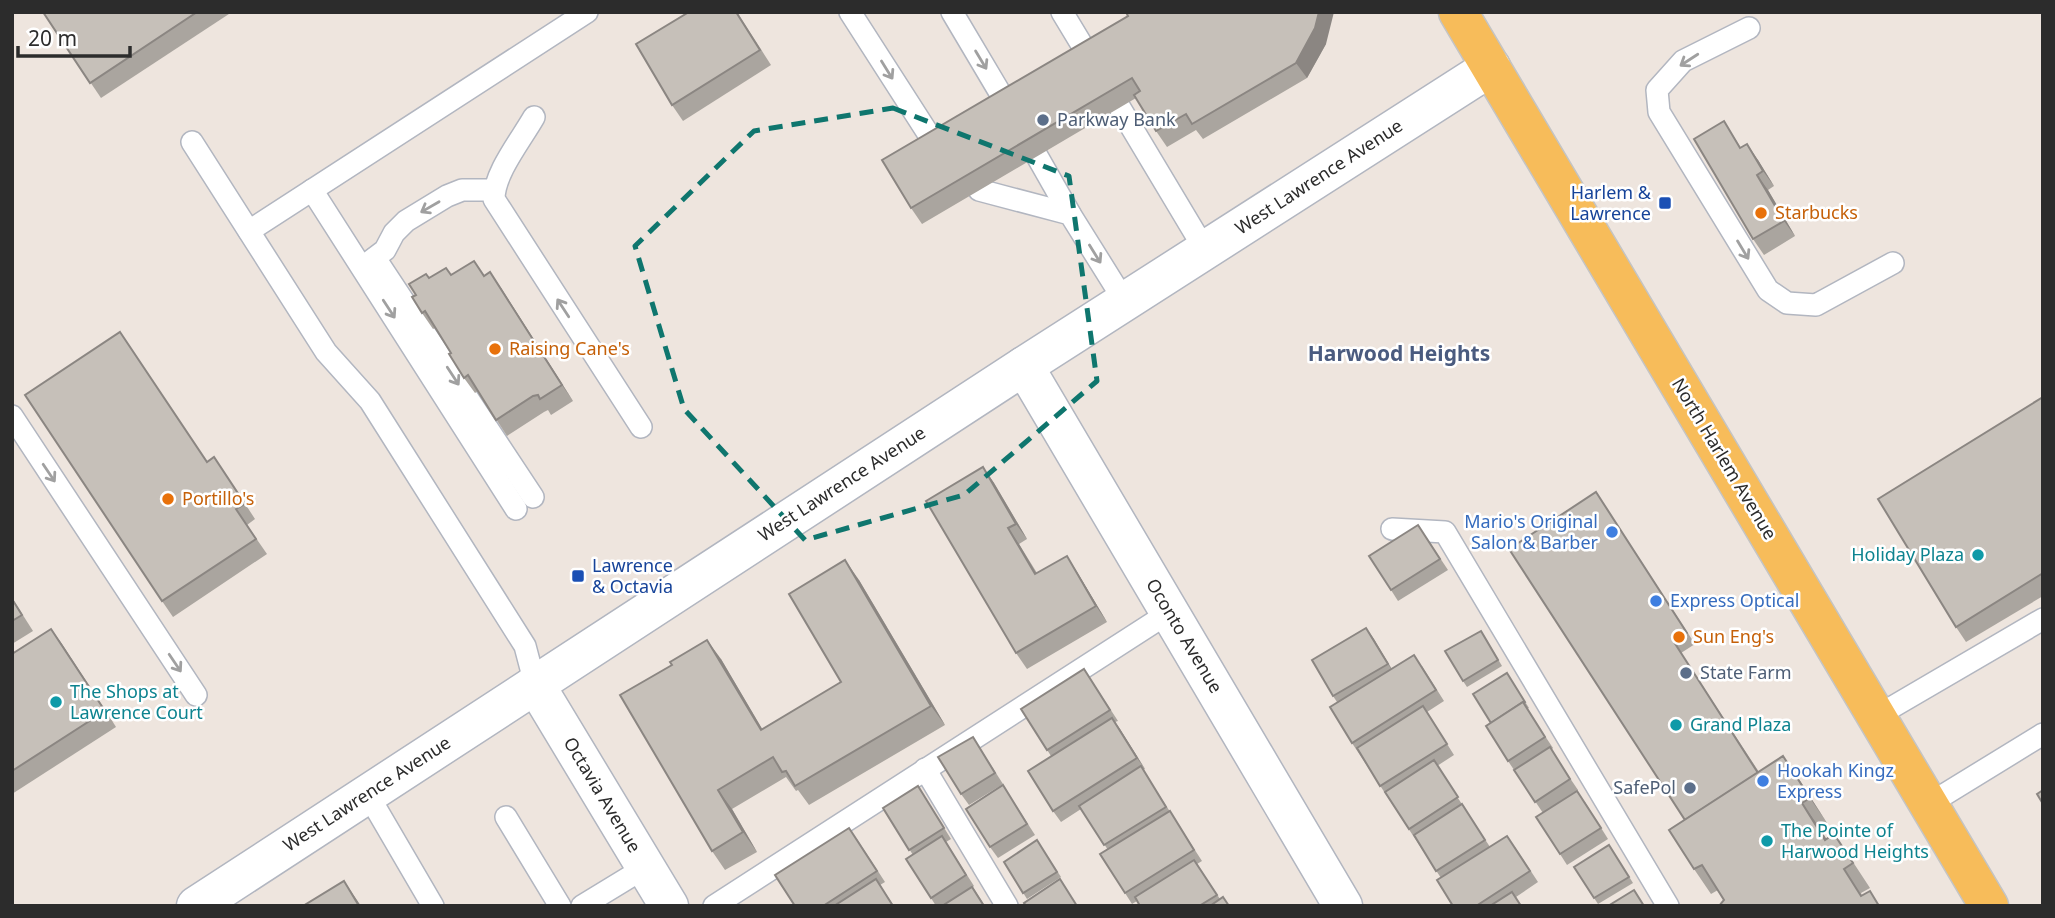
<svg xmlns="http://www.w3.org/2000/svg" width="2055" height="918" font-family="'Noto Sans',sans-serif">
	<rect width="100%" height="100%" fill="#eee5de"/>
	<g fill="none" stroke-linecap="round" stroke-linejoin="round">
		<defs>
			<g id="lane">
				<path d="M850 12 938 149"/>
				<path d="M952 12 1009 108"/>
				<path d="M1062 12 1091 60"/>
				<path d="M1749 28 1683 61 1657 90 1659 112 1768 290 1787 303 1816 305 1893 263"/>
				<path d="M1120 108 1205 250"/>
				<path d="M534 117C521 140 494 173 494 199L641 427"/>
				<path d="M192 142 326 352 370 401 525 646 535 684"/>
				<path d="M1037 156 1070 214"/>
				<path d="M312 190 516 509"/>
				<path d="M979 190 1070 214 1125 302"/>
				<path d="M249 231 587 12"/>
				<path d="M375 258 533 497"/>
				<path d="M364 266 385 250 394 233 406 221 447 196 462 190H494"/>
				<path d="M12 416 196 695"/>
				<path d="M1392 529 1445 532 1668 906"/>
				<path d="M1877 716 2043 619"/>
				<path d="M925 769 1007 906"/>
				<path d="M367 793 433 906"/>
				<path d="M1929 804 2043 734"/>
				<path d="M506 817 560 906"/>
				<path d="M582 906 646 867"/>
				<path d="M714 906 1170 612"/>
			</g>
			<g id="street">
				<path d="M1024 366 1343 906"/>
				<path d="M535 684 669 906"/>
			</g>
			<path id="secondary" d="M196 906 1024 366 1491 67"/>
			<path id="primary" d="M1458 12 1989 906"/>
		</defs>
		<use href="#lane" stroke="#b2b6c0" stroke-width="24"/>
		<use href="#street" stroke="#b2b6c0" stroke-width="41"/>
		<use href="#secondary" stroke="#b2b6c0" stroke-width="41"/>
		<use href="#primary" stroke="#c4c4c4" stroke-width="41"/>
		<use href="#lane" stroke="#fff" stroke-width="21"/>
		<use href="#street" stroke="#fff" stroke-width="38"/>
		<use href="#secondary" stroke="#fff" stroke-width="38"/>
		<use href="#primary" stroke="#f7bc5a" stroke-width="38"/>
	</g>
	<g fill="#aaa59f">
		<path d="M43 12H232L101 98Z"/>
		<path d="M689 12H737L771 65 683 121 672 105Z"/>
		<path d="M1128 16 1326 44 1307 78 1203 139 1196 130 1167 147 1156 131 1136 98 922 224 911 208Z"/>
		<path d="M1724 121 1741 148 1758 160 1774 186 1768 190 1795 236 1764 255 1753 239Z"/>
		<path d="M452 275 484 276 501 288 573 401 551 415 548 410 544 412 507 436 478 391 475 393 464 378 451 353 435 328 433 329 422 313 416 295 429 278Z"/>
		<path d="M2043 397V596L1966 642 1956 627Z"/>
		<path d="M207 462 225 473 255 519 247 525 267 554 173 617 162 601Z"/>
		<path d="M983 467 994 483 1027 539 1019 544 1037 573 1077 572 1107 622 1027 669 1016 653Z"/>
		<path d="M1596 492 1695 644 1681 653 1759 772 1800 781 1827 823 1819 827 1826 839 1851 859 1870 888 1861 893 1862 896 1870 891 1880 906H1719L1724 900 1718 890 1711 894 1694 869 1685 820Z"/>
		<path d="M1418 525 1448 570 1398 601 1391 590Z"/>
		<path d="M859 580 945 725 809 805 798 790 796 791 786 777 732 809 757 852 725 870 712 851 721 659 762 729 841 682Z"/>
		<path d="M12 598 33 631 12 644Z"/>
		<path d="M1366 628 1392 669 1422 666 1444 701 1427 712 1454 755 1437 766 1490 847H1515L1538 882 1516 897 1522 906H1453L1441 878 1352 743 1337 702 1333 696Z"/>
		<path d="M51 629 116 727 12 794V654Z"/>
		<path d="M1485 637 1502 666 1467 687 1463 681Z"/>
		<path d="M1084 669 1118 721 1115 722 1145 769 1143 770 1202 861 1197 864 1220 899 1229 906H1140L1137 901 1132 904 1125 893 1108 850 1081 809 1061 822 1053 811 1051 756 1021 709Z"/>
		<path d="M1507 673 1529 708 1527 709 1553 748 1551 750 1578 790 1543 813 1508 761 1491 723Z"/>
		<path d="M980 748 1003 784 969 805 961 794Z"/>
		<path d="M1003 785 1035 835 998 858 990 847Z"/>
		<path d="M925 797 951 839 946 842 974 886 973 887 985 906H936L931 898 913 855 883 808Z"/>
		<path d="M1585 802 1608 839 1567 865 1560 854Z"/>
		<path d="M857 839 885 882 880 885 894 906H795Z"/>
		<path d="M1037 840 1061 877 1027 899 1004 862Z"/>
		<path d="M1609 845 1633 883 1598 904 1574 867Z"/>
	</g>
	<g fill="#8b8682">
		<path d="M1319 12H1334L1326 44 1307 78 1296 63Z"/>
		<path d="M1747 144 1758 160 1774 186 1763 171Z"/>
		<path d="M1757 175 1768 190 1795 236 1784 221Z"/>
		<path d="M490 272 501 288 573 401 562 385Z"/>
		<path d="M983 467 994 483 1027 539 1016 524Z"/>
		<path d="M1008 528 1019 544 1046 590 1035 574Z"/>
		<path d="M1067 556 1077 572 1107 622 1096 606Z"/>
		<path d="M845 560 859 580 945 725 931 706Z"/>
		<path d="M1366 628 1374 639 1395 675 1388 664Z"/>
		<path d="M51 629 62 644 116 727 105 711Z"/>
		<path d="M707 640 721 659 774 749 761 730Z"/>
		<path d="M1112 718 1120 729 1145 769 1137 758Z"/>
		<path d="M1783 756 1800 781 1827 823 1810 798Z"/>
		<path d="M718 790 732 809 757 852 743 832Z"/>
		<path d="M1802 803 1819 827 1842 864 1825 840Z"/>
		<path d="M344 881 361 906H359Z"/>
	</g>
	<g fill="#c6c0b9" stroke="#8b8682" stroke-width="2">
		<path d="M43 12H197L90 83Z"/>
		<path d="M689 12H736L760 50 672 105 636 44Z"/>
		<path d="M1126 12H1319L1315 28 1296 63 1192 124 1186 114 1156 131 1134 95 1140 91 1132 78 911 208 882 160 1128 16Z"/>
		<path d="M1724 121 1740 148 1747 144 1763 171 1757 175 1784 221 1753 239 1694 139Z"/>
		<path d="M474 261 484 276 490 272 562 385 540 399 538 395 533 396 496 420 468 375 464 378 449 354 451 353 425 311 422 313 412 297 416 295 409 284 426 274 429 278 446 268 451 275Z"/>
		<path d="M120 332 207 462 214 457 245 504 236 509 256 539 162 601 25 395Z"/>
		<path d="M2043 397V573L1956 627 1878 499Z"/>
		<path d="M983 467 1016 524 1008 528 1035 574 1067 556 1096 606 1016 653 926 501Z"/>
		<path d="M1596 492 1687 633 1674 642 1758 773 1685 820 1509 549Z"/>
		<path d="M1418 525 1440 559 1391 590 1369 556Z"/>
		<path d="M845 560 931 706 795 786 786 771 782 772 773 757 718 790 743 832 712 851 620 695 672 665 670 662 707 640 761 730 841 682 789 594Z"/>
		<path d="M12 599 22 615 12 621Z"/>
		<path d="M1366 628 1388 664 1333 696 1312 660Z"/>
		<path d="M51 629 105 711 12 771V654Z"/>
		<path d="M1481 631 1498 660 1463 681 1445 651Z"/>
		<path d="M1414 655 1436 690 1352 743 1330 707Z"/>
		<path d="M1084 669 1110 710 1047 750 1021 709Z"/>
		<path d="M1507 673 1525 702 1523 703V702L1491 723 1473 694Z"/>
		<path d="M1523 702 1545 737 1508 761 1486 726Z"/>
		<path d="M1423 706 1447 744 1380 786 1357 748Z"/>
		<path d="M1112 718 1137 758 1053 811 1028 771Z"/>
		<path d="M973 737 995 773 961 794 938 757Z"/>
		<path d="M1550 747 1570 779 1535 802 1514 770Z"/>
		<path d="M1783 756 1810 798 1802 803 1825 840 1834 834 1853 863 1844 869 1861 896 1870 891 1879 906H1719L1724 900 1702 865 1694 869 1669 830Z"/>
		<path d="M1434 760 1458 797 1409 829 1385 792Z"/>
		<path d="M1141 766 1166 807 1104 845 1079 806Z"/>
		<path d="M1003 785 1027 824 990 847 966 809Z"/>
		<path d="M918 786 944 828 909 850 883 808Z"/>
		<path d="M2043 790V804L2037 794Z"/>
		<path d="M1577 791 1601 828 1560 854 1536 817Z"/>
		<path d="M1462 804 1485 840 1436 871 1414 835Z"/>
		<path d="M1170 811 1194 850 1125 893 1100 854Z"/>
		<path d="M849 828 877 871 823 906H795L775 875Z"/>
		<path d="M942 836 966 875 931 898 906 859Z"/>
		<path d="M1507 836 1530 871 1476 906H1453L1437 880Z"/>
		<path d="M1037 840 1057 872 1023 893 1004 862Z"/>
		<path d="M1609 845 1629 877 1594 898 1574 867Z"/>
		<path d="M1194 860 1217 895 1199 906H1140L1135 897Z"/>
		<path d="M876 879 893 906H834Z"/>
		<path d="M1060 879 1077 906H1026L1024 903Z"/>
		<path d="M344 881 359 906H303Z"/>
		<path d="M972 887 984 906H942Z"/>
		<path d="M1634 890 1644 906H1608Z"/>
		<path d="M1512 892 1521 906H1490Z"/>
		<path d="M1223 897 1229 906H1210Z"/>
	</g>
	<defs><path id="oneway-shaft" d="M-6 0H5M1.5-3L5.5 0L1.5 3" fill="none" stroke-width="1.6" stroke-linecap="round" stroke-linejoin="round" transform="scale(1.75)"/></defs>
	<g stroke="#a0a0a0">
		<use href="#oneway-shaft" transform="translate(981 60) rotate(59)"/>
		<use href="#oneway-shaft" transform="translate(1689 60) rotate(147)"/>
		<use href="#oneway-shaft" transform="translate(887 70) rotate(58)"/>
		<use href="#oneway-shaft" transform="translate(430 207) rotate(150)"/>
		<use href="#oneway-shaft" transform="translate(1743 250) rotate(59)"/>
		<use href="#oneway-shaft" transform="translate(1095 254) rotate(58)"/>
		<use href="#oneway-shaft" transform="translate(563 308) rotate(-123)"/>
		<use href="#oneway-shaft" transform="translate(389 309) rotate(57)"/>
		<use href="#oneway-shaft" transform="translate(453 376) rotate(57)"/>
		<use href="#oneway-shaft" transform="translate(49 473) rotate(56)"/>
		<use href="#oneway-shaft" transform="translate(175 663) rotate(56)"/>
	</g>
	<path fill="none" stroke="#0f766e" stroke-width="5" stroke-dasharray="14 9" stroke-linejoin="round" d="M893 108 1069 176 1097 381 964 495 805 540 684 409 635 246 754 131Z"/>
	<g fill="#5c6f8a" stroke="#fff" stroke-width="2.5">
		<circle cx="1043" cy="120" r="7"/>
		<circle cx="1686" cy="673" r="7"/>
		<circle cx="1690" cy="788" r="7"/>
	</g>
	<g fill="#1a4fb4" stroke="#fff" stroke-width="2.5">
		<rect x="1658" y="196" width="14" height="14" rx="3.5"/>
		<rect x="571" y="569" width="14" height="14" rx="3.5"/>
	</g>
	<g fill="#e8710a" stroke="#fff" stroke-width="2.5">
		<circle cx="1761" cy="213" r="7"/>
		<circle cx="495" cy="349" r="7"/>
		<circle cx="168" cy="499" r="7"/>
		<circle cx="1679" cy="637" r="7"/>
	</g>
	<g fill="#3f7fe0" stroke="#fff" stroke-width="2.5">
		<circle cx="1612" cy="532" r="7"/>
		<circle cx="1656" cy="601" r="7"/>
		<circle cx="1763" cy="781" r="7"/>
	</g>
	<g fill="#0f9aa8" stroke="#fff" stroke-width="2.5">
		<circle cx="1978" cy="555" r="7"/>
		<circle cx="56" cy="702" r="7"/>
		<circle cx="1676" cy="725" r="7"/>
		<circle cx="1767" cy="841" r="7"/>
	</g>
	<g text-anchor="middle" stroke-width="5" stroke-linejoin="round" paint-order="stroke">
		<g font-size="18" fill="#4e5e75" stroke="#fff" text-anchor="start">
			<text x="1057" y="126">Parkway Bank</text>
			<text x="1700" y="679">State Farm</text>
			<text x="1676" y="794" text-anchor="end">SafePol</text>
		</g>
		<g font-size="18" fill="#2c2c2c" stroke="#fff">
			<text transform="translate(1319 177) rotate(-33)" y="6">West Lawrence Avenue</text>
			<text transform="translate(1724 459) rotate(59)" y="6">North Harlem Avenue</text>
			<text transform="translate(842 484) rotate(-33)" y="6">West Lawrence Avenue</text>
			<text transform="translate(1184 636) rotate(59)" y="6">Oconto Avenue</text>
			<text transform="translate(367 794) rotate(-33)" y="6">West Lawrence Avenue</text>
			<text transform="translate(602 795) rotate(59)" y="6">Octavia Avenue</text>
		</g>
		<g font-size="18" fill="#164399" stroke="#fff" text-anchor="end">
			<text x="1651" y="199">Harlem &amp;<tspan x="1651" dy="21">Lawrence</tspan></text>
			<text x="592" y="572" text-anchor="start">Lawrence<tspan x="592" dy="21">&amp; Octavia</tspan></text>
		</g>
		<g font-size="18" fill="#c56008" stroke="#fff" text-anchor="start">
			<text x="1775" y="219">Starbucks</text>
			<text x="509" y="355">Raising Cane's</text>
			<text x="182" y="505">Portillo's</text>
			<text x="1693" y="643">Sun Eng's</text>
		</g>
		<g font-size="18" fill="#366cbe" stroke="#fff" text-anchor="start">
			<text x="1598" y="528" text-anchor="end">Mario's Original<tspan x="1598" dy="21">Salon &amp; Barber</tspan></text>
			<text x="1670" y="607">Express Optical</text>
			<text x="1777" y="777">Hookah Kingz<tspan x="1777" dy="21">Express</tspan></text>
		</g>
		<g font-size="18" fill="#0d838f" stroke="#fff" text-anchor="start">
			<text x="1964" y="561" text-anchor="end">Holiday Plaza</text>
			<text x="70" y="698">The Shops at<tspan x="70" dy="21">Lawrence Court</tspan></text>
			<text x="1690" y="731">Grand Plaza</text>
			<text x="1781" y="837">The Pointe of<tspan x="1781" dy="21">Harwood Heights</tspan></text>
		</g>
		<g font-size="21" font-weight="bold" fill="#4a5b7f" stroke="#fff">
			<text x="1399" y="361">Harwood Heights</text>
		</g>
	</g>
	<rect width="2055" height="918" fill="none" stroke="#2c2c2c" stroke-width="28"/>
	<path d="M18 46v10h112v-10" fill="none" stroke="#2c2c2c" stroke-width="3.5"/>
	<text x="28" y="46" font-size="21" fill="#2c2c2c" stroke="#ffffff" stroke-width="5" paint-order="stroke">20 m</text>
</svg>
